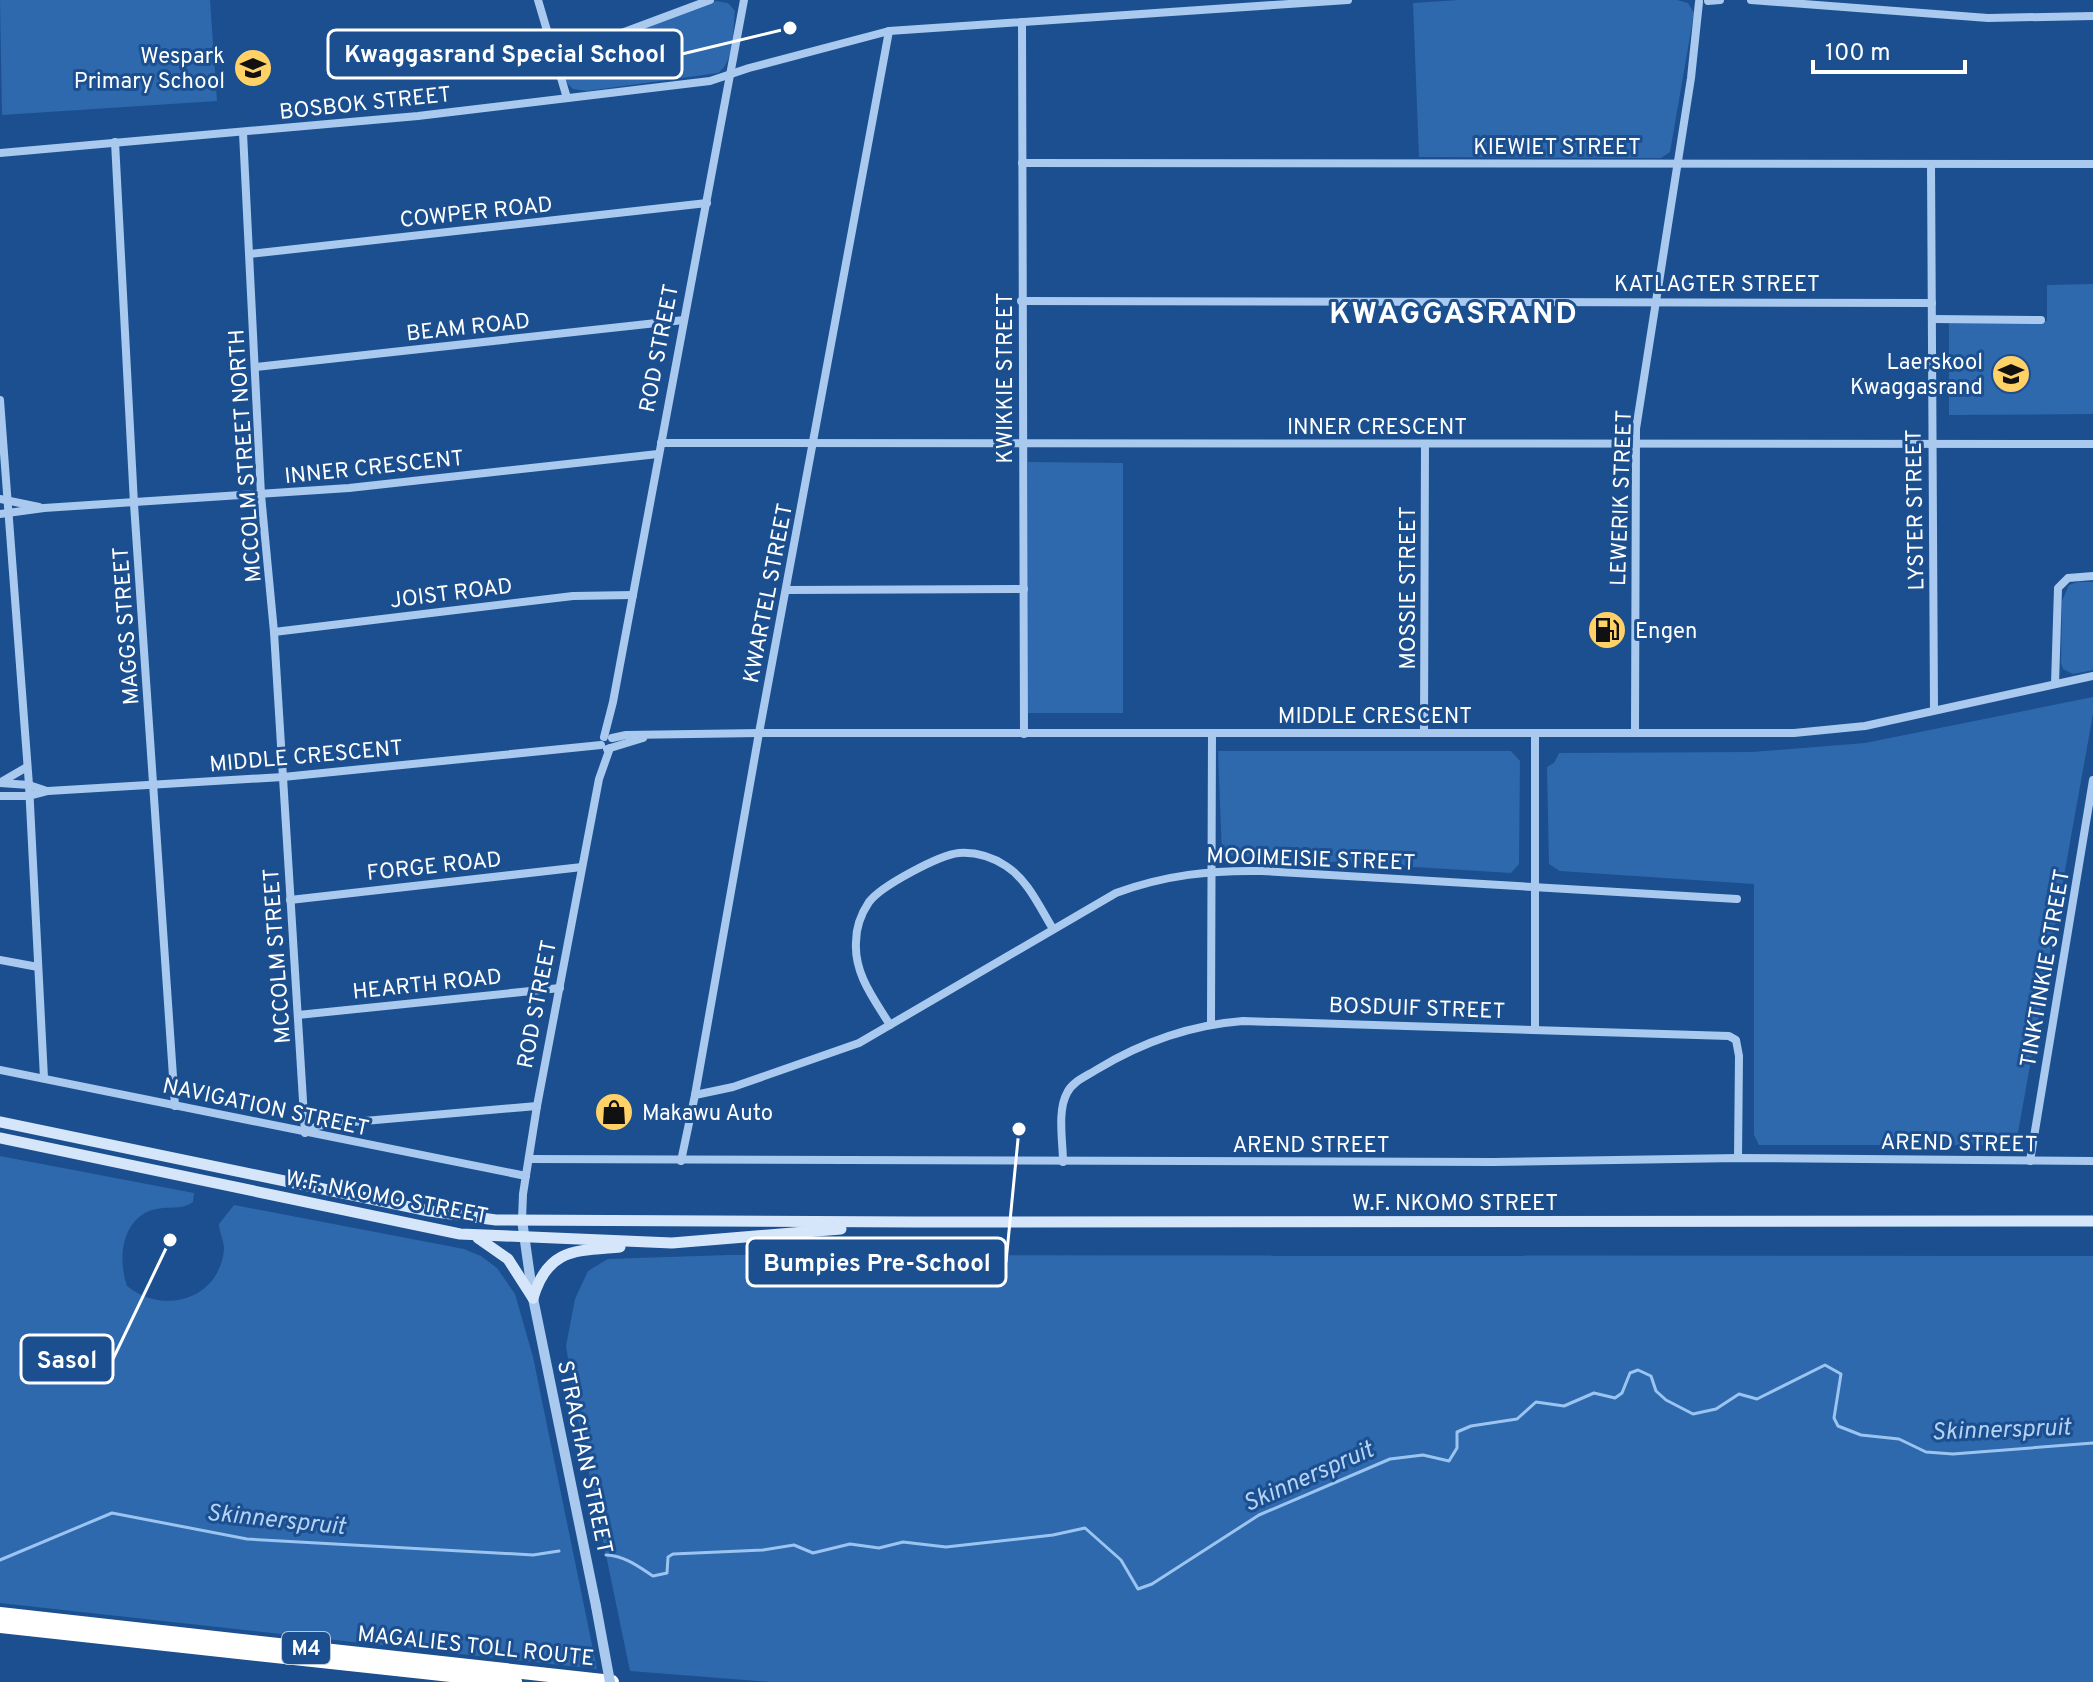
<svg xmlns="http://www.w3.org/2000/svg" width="2093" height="1682" font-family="Overpass,sans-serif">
	<rect width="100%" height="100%" fill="#1b4f8f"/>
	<g fill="#2e69ad">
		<path d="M0 0H210L217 101 2 115Z"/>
		<path d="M1459 0H1677L1688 3 1694 13 1670 152 1661 158 1419 157 1413 3Z"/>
		<path d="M716 1 728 3 735 11C733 28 734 63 718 73L587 91 573 89 565 81 564 64 573 54Z"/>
		<path d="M2093 284V414L1949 415V322L2047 321V285Z"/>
		<path d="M1028 462 1123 463V713H1028Z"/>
		<path d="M2078 582H2093V670L2073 674 2063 669 2061 663 2062 601 2069 585Z"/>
		<path d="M2093 697V714L2017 1138 2008 1145H1759L1754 1135V884L1560 871 1549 864 1547 767 1554 763 1559 753 1752 752 1865 743Z"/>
		<path d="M1218 751H1511L1520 761 1519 864 1511 873 1222 855Z"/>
		<path d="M0 1156 194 1193 193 1202C183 1209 174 1207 163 1208 124 1211 116 1254 127 1286 164 1316 220 1299 224 1249 224 1240 219 1232 219 1224L234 1205 464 1249 481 1256 497 1268 515 1294 533 1357 597 1669 0 1603Z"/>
		<path d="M729 1255 2093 1256V1682H771L630 1671 578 1420 566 1346 575 1299 588 1271 608 1259Z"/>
	</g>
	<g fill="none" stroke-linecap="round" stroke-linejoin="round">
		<g stroke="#9cc4f0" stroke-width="3">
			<path d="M606 1555C625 1556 638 1566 653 1576L667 1573 668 1557 673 1554 763 1550 794 1545 813 1553 850 1544 879 1548 903 1542 946 1547 1053 1535 1085 1528 1121 1560 1138 1589 1152 1584 1259 1515 1390 1459 1423 1455 1449 1461 1457 1448V1432L1471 1426 1517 1419 1536 1402 1564 1406 1594 1393 1615 1398 1622 1393 1630 1373 1638 1370 1651 1376 1656 1391 1666 1400 1693 1414 1716 1409 1739 1394 1757 1399 1825 1365 1841 1374 1834 1418 1838 1426 1861 1435 1899 1439 1926 1452 1953 1454 2093 1443"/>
			<path d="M0 1560 112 1513 247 1539 533 1555 559 1551"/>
		</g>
		<g stroke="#a9c9ee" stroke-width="8">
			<path d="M538 0 567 98"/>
			<path d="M1751 0 1988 18 2093 16"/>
			<path d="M1708 1 1720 0"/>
			<path d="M1022 22 1024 734"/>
			<path d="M557 57 710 0"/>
			<path d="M243 133 261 495 274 632 305 1133 317 1126 330 1124 537 1106"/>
			<path d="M115 142 134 504 175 1106"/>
			<path d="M0 153 418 116 710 81 749 68 889 31 1348 0"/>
			<path d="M1022 163 2093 164"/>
			<path d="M1931 164 1934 710"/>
			<path d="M250 254 707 203"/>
			<path d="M1021 301 1932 303"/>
			<path d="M1932 319 2041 320"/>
			<path d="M256 367 684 320"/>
			<path d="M0 400 29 785 44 1078"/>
			<path d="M661 443 2093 444"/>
			<path d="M0 499 39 507"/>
			<path d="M0 514 44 508 349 488 658 454"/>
			<path d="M787 590 1024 589"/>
			<path d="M274 632 573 596 633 595"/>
			<path d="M2055 684 2058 588 2068 578 2093 576"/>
			<path d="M1424 732 1425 444"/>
			<path d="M1635 733 1636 429 1691 78 1699 2"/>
			<path d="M604 737 613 702 744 0"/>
			<path d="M612 738 626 735 759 733H1794L1865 726 2093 676"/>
			<path d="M607 749 643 738"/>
			<path d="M1 782 27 767"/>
			<path d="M0 783 29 785 47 791"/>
			<path d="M0 796H29L48 791 283 777 601 745"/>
			<path d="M290 900 582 867"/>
			<path d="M0 960 38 967"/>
			<path d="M298 1015 560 988"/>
			<path d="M1211 1023 1212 733"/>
			<path d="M890 1025C874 999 854 974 856 942 856 928 861 914 869 902 881 886 939 855 959 853 975 852 992 857 1006 866 1028 880 1040 908 1053 929"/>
			<path d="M1535 1029V733"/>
			<path d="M0 1070 526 1176"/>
			<path d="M695 1095 733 1087 859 1043 1116 893C1165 875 1211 870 1262 871L1737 899"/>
			<path d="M529 1159 1494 1162 1738 1158 2093 1161"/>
			<path d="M681 1161 695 1095 759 733 889 31"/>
			<path d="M2030 1161 2093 780"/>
			<path d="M1063 1162C1063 1142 1057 1111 1067 1093 1072 1082 1085 1077 1096 1070 1142 1042 1189 1025 1243 1021L1729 1036 1736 1040 1739 1056 1738 1158"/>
			<path d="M522 1220 523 1194 537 1106 599 779 610 748"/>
		</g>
		<path stroke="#a9c9ee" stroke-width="10" d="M522 1220 533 1298 596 1606"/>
		<g stroke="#d6e6fa" stroke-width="11">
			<path d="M0 1122 429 1211 496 1220 916 1222 2093 1221"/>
			<path d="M0 1138 460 1234 672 1243 841 1229"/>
			<path d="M478 1238 508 1259 533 1298"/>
			<path d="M533 1298C548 1248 575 1251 620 1247"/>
		</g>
		<g stroke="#fff" stroke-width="14">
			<path d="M0 1614 612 1682"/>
			<path d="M0 1626 515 1682"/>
		</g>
		<path stroke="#a9c9ee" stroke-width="10" d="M596 1606 610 1682"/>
	</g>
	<defs>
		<symbol id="school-disc" viewBox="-11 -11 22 22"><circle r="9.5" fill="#ffd166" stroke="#1b4f8f"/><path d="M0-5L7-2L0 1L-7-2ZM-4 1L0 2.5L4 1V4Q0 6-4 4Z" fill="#111"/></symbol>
		<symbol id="fuel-disc" viewBox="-11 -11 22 22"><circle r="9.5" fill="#ffd166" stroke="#1b4f8f"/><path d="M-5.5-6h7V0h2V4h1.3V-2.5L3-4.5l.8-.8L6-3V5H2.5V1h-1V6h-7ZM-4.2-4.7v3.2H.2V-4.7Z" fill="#111"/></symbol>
		<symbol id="shop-disc" viewBox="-11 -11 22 22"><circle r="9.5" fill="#ffd166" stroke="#1b4f8f"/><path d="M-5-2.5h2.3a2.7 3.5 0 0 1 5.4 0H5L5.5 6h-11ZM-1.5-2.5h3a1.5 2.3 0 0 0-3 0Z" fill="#111"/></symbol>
	</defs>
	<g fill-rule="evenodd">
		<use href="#school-disc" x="231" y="46" width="44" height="44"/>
		<use href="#school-disc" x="1989" y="352" width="44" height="44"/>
		<use href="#fuel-disc" x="1585" y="608" width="44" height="44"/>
		<use href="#shop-disc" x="592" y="1090" width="44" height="44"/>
	</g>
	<g text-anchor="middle" stroke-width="6" stroke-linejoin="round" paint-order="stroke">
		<rect fill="#1b4f8f" stroke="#bbcadd" stroke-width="2" x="282" y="1632" width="48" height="32" rx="6"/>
		<g font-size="20" font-weight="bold" fill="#fff">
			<text x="306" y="1655">M4</text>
		</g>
		<g font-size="22" fill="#fff" stroke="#1b4f8f" text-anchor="end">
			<text x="225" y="63">Wespark<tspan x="225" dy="25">Primary School</tspan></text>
			<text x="1983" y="369">Laerskool<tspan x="1983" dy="25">Kwaggasrand</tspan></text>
			<text x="1635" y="638" text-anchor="start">Engen</text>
			<text x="642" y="1120" text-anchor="start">Makawu Auto</text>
		</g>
		<g font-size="22" fill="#fff" stroke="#1b4f8f">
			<text transform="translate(365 102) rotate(-6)" y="8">BOSBOK STREET</text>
			<text x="1557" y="154">KIEWIET STREET</text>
			<text transform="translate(476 211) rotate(-6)" y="8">COWPER ROAD</text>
			<text x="1717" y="291">KATLAGTER STREET</text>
			<text transform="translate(468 326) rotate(-6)" y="8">BEAM ROAD</text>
			<text transform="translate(658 348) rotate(-79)" y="8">ROD STREET</text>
			<text transform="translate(1004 378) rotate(-90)" y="8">KWIKKIE STREET</text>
			<text x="1377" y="434">INNER CRESCENT</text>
			<text transform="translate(244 456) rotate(-94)" y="8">MCCOLM STREET NORTH</text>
			<text transform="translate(374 466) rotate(-6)" y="8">INNER CRESCENT</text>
			<text transform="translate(1620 498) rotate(-88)" y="8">LEWERIK STREET</text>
			<text transform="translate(1914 510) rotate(-91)" y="8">LYSTER STREET</text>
			<text transform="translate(1407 588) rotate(-90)" y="8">MOSSIE STREET</text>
			<text transform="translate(451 592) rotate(-7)" y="8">JOIST ROAD</text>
			<text transform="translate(767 593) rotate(-79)" y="8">KWARTEL STREET</text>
			<text transform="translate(125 626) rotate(-94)" y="8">MAGGS STREET</text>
			<text x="1375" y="723">MIDDLE CRESCENT</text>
			<text transform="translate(306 755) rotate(-5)" y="8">MIDDLE CRESCENT</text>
			<text transform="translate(1311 858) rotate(2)" y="8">MOOIMEISIE STREET</text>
			<text transform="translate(434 865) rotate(-6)" y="8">FORGE ROAD</text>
			<text transform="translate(276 956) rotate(-94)" y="8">MCCOLM STREET</text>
			<text transform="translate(2044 968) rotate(-80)" y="8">TINKTINKIE STREET</text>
			<text transform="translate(427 983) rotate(-6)" y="8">HEARTH ROAD</text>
			<text transform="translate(536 1004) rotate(-79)" y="8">ROD STREET</text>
			<text transform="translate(1417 1007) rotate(2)" y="8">BOSDUIF STREET</text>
			<text transform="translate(266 1106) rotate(12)" y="8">NAVIGATION STREET</text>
			<text transform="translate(1959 1142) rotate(1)" y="8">AREND STREET</text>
			<text x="1311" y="1152">AREND STREET</text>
			<text transform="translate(387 1196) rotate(11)" y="8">W.F. NKOMO STREET</text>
			<text x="1455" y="1210">W.F. NKOMO STREET</text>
			<text transform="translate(586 1457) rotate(78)" y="8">STRACHAN STREET</text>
			<text transform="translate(476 1645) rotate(6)" y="8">MAGALIES TOLL ROUTE</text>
		</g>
		<g font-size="24" font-style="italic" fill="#b5d3f5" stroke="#1b4f8f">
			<text transform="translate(2001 1429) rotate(-2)" y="8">Skinnerspruit</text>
			<text transform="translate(1308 1476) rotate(-24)" y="8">Skinnerspruit</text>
			<text transform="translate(276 1519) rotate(6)" y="8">Skinnerspruit</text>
		</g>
		<g font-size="30" font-weight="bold" letter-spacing="2" fill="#fff" stroke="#1b4f8f">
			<text x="1454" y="323">KWAGGASRAND</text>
		</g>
	</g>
	<path fill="none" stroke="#fff" stroke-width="3" d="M790 28L682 54M1019 1129L1006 1262M170 1240L113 1359"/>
	<g fill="#fff" stroke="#1b4f8f" stroke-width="3">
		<circle cx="790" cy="28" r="8"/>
		<circle cx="1019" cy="1129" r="8"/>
		<circle cx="170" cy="1240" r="8"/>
	</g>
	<g fill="#1b4f8f" stroke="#fff" stroke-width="3">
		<rect x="328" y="30" width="354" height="48" rx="8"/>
		<rect x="747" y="1238" width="259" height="48" rx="8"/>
		<rect x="21" y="1335" width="92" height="48" rx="8"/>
	</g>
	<g font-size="24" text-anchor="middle" font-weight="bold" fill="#fff">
		<text x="505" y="62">Kwaggasrand Special School</text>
		<text x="877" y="1271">Bumpies Pre-School</text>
		<text x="67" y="1368">Sasol</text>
	</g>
	<path d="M1813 60v12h152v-12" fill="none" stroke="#ffffff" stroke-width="4"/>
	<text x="1825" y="60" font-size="24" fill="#ffffff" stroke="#1b4f8f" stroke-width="6" paint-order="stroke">100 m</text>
</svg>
